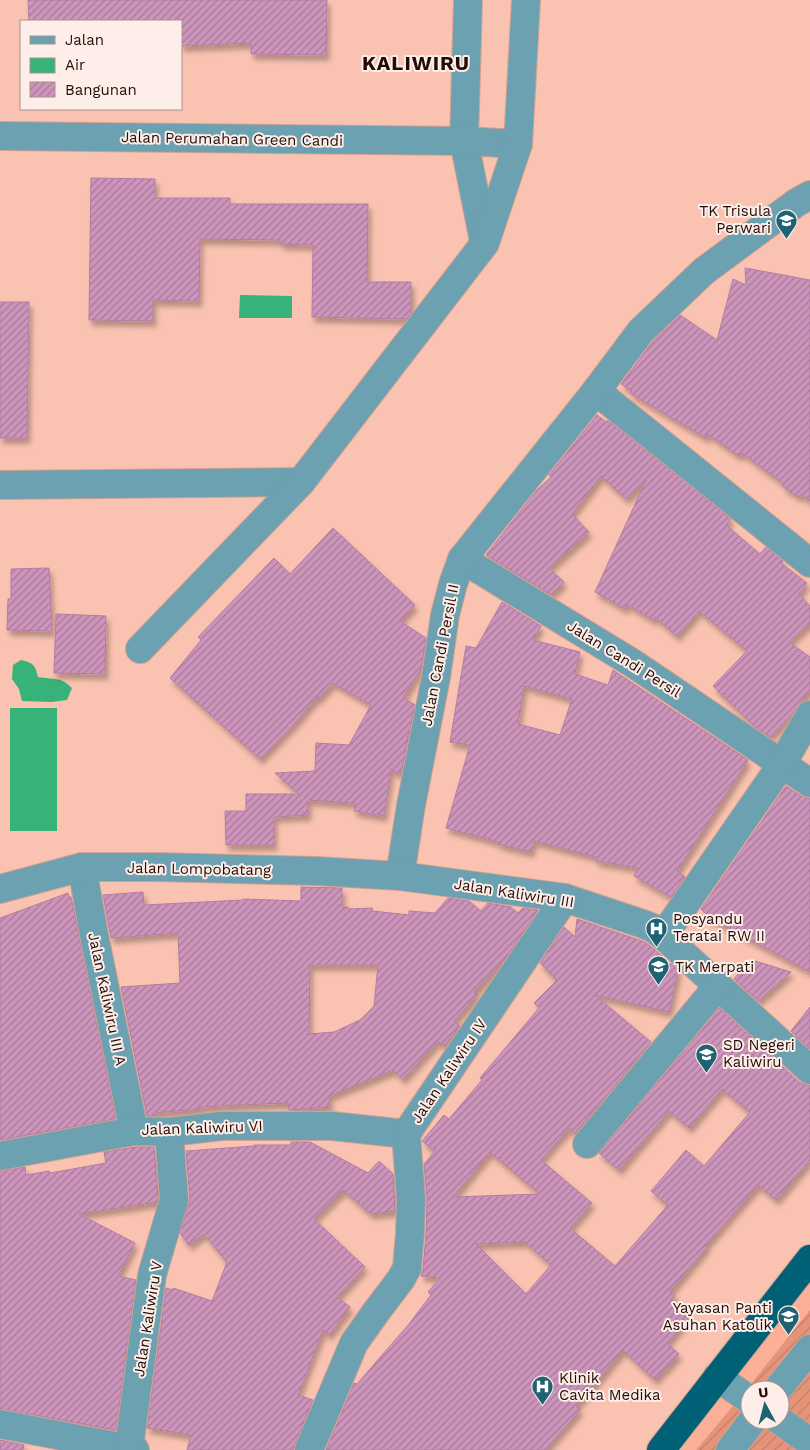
<svg xmlns="http://www.w3.org/2000/svg" width="810" height="1450" font-family="'Work Sans',sans-serif">
	<defs>
		<pattern id="garden-furrows" width="10" height="10" patternUnits="userSpaceOnUse" patternTransform="scale(1.25)"><rect width="10" height="10" fill="#e69479"/><path d="M-1 1l2-2M0 10L10 0M9 11l2-2" fill="none" stroke="#c57e67"/></pattern>
		<pattern id="building-hatch" width="6" height="6" patternUnits="userSpaceOnUse" patternTransform="scale(1.25)"><rect width="6" height="6" fill="#ce95bc"/><path d="M-1 1l2-2M0 6l6-6M5 7l2-2" fill="none" stroke="#a77897"/></pattern>
		<filter id="shadow"><feDropShadow dx="3" dy="5.5" stdDeviation="2.5" flood-color="#0004"/></filter>
	</defs>
	<rect width="100%" height="100%" fill="#fac2b0"/>
	<path fill="#fdb098" fill-rule="evenodd" d="M810 1281V1450H676ZM750 1390H780V1420H750Z"/>
	<path fill="url(#garden-furrows)" fill-rule="evenodd" d="M810 1310V1450H696L738 1400ZM750 1390H780V1420H750Z"/>
	<g fill="#37b278">
		<path d="M240 295 292 296V318H239Z"/>
		<path d="M21 660C33 663 35 664 38 677 54 680 60 676 72 688L67 700 52 702 22 701 19 689 12 679 13 665Z"/>
		<rect x="10" y="708" width="47" height="123"/>
	</g>
	<g fill="url(#building-hatch)" stroke="#b47ca3" fill-rule="evenodd" filter="url(#shadow)">
		<path d="M28 0H327L326 55 251 54V43L181 46V21H29Z"/>
		<path d="M91 178 155 179V198H230V204H368L367 282H411V314L406 319 312 317 313 245 280 244V240L200 239 199 301 153 300V321L89 320Z"/>
		<path d="M745 268 810 280V501L801 494 799 497 782 486 784 484 742 453 739 456 708 434 706 438 630 393 632 391 621 384 653 341 680 315 717 340 733 279 746 285Z"/>
		<path d="M0 302H29L27 438H0Z"/>
		<path d="M597 415 606 422 608 420 731 519 726 525 760 554 766 547 783 561 781 563 807 583 799 594 810 606V623L789 642 810 657V690L793 713 770 737 766 733 765 734 756 728 713 686 747 651 699 611 677 636 655 617 653 620 627 604 625 609 595 592 646 480 626 499 601 476 572 514 589 532 549 568 564 582 551 595 486 555 537 490 551 477 549 475Z"/>
		<path d="M333 528 415 605 400 621 426 638 421 669 403 698 415 705 409 734 407 737 408 738 402 769 400 774 391 769 384 816 354 811 355 803 308 800V815L274 817V845H226L225 811H246V794H299L275 773 315 771 316 743 349 745 371 705 333 683 318 699V696L295 723 260 759 170 678 201 640 198 637 274 558 290 574Z"/>
		<path d="M49 568 52 631 7 630 8 599H11V569Z"/>
		<path d="M502 602 541 626 533 640 580 652 575 674 608 685 613 670 748 760 677 871 685 877 671 897 634 876 638 868 596 861V857L534 841 531 852 498 844 499 842 446 828 470 745 450 742 466 646 476 648ZM524 686 572 699 560 735 518 724Z"/>
		<path d="M56 614 106 616 105 674 54 673Z"/>
		<path d="M786 786 801 796 810 798V972L710 918 701 909Z"/>
		<path d="M301 887 342 888V907H348V909L372 908 373 911 409 915V911L435 913 448 898 469 901 481 911 488 903 511 907 518 913 523 908 538 910 506 958 474 992 477 995 454 1021 460 1026 444 1046 438 1041 403 1079 393 1070 329 1096 330 1107 289 1110 288 1103 238 1105 200 1107V1109L153 1113 154 1116H147L121 987 180 983 178 933 111 938 103 895 143 892 144 905 243 900V899L301 901ZM310 965H378L374 1006 360 1020 334 1032 309 1034Z"/>
		<path d="M68 893 69 897H71L116 1119 0 1140V918Z"/>
		<path d="M577 919 645 942 662 956 661 962 671 964 678 970 669 1012 595 995 651 1042 575 1133 569 1128 541 1160 592 1203 570 1228 615 1266 668 1205 651 1191 686 1150 704 1166 750 1112 722 1089 689 1128 669 1111 619 1170 599 1153 720 1008 799 1082 806 1085H810V1160L776 1200 758 1185 705 1246 707 1247 670 1291 675 1295 671 1299 691 1315 667 1343 679 1354 655 1380 623 1350 576 1406 580 1410 545 1450H326L354 1383 357 1384 409 1324 431 1295 428 1292 440 1278 421 1276 423 1269 426 1234 427 1198 424 1164 435 1151 422 1141 444 1115 449 1119 482 1080 480 1078 539 1008 534 1003 557 980 540 963 564 927 575 937ZM490 1152 540 1194 453 1197ZM525 1242 551 1265 526 1294 476 1244Z"/>
		<path d="M752 960 791 972 758 1001 734 979 738 974 737 973Z"/>
		<path d="M810 1007V1049L791 1031Z"/>
		<path d="M291 1142H310L368 1173 379 1161 393 1174 395 1211 371 1214 343 1190 314 1219 365 1267 337 1297 350 1307 329 1335 323 1330 298 1395 313 1400 295 1444 294 1450H187L191 1435 147 1428 166 1288 173 1290V1288L212 1301 227 1262 204 1234 189 1245 180 1233 190 1199 186 1151 254 1146V1145H291Z"/>
		<path d="M135 1147H154L158 1198 157 1202 79 1214 135 1243 118 1276 136 1280 116 1430 0 1409V1171L25 1167 26 1175 49 1171 50 1173 106 1163 104 1152Z"/>
		<path d="M0 1440 24 1445 23 1450H0Z"/>
	</g>
	<g fill="none" stroke-linecap="round" stroke-linejoin="round">
		<defs>
			<g id="minor">
				<path d="M468 0 464 141 484 241"/>
				<path d="M0 136 464 141 518 144"/>
				<path d="M596 391 810 563"/>
				<path d="M0 485 301 482"/>
				<path d="M462 559 634 664 810 783"/>
				<path d="M140 649 301 482 485 243 518 144 526 0"/>
				<path d="M82 867 94 935 134 1131"/>
				<path d="M400 876 411 805 436 677 445 615 453 584 462 559 596 391 641 331 704 271 796 203 810 195"/>
				<path d="M0 889 82 867H157L316 871 400 876 565 898 643 924 653 928 667 939 810 1070"/>
				<path d="M663 936 782 764 810 715"/>
				<path d="M587 1144 718 986"/>
				<path d="M0 1156 134 1131 169 1132 222 1126H332L406 1134"/>
				<path d="M717 1377 750 1400"/>
				<path d="M777 1390 810 1349"/>
				<path d="M779 1420 810 1442"/>
				<path d="M0 1424 135 1450"/>
				<path d="M129 1448 152 1275 174 1200 169 1132"/>
				<path d="M309 1450 354 1343 376 1312 401 1279 407 1268 410 1233 411 1198 406 1134 565 898"/>
				<path d="M730 1450 753 1420"/>
			</g>
			<path id="highway" d="M661 1450 810 1259"/>
		</defs>
		<use href="#minor" stroke="#d3a191" stroke-width="30"/>
		<use href="#highway" stroke="#d3a191" stroke-width="30"/>
		<use href="#minor" stroke="#6ba1b1" stroke-width="28"/>
		<use href="#highway" stroke="#006176" stroke-width="28"/>
	</g>
	<defs>
		<symbol id="school-pin" viewBox="-11 -11 22 30"><path d="M0 17L-7.5 6A9.5 9.5 0 1 1 7.5 6Z" fill="#1e6374" stroke="#fdeee9"/><path d="M0-5L7-2L0 1L-7-2ZM-4 1L0 2.5L4 1V4Q0 6-4 4Z" fill="#fff"/></symbol>
		<symbol id="hospital-pin" viewBox="-11 -11 22 30"><path d="M0 17L-7.5 6A9.5 9.5 0 1 1 7.5 6Z" fill="#1e6374" stroke="#fdeee9"/><path d="M-5-5h3v3.5h4V-5h3V5h-3V1.5h-4V5h-3Z" fill="#fff"/></symbol>
	</defs>
	<g fill-rule="evenodd">
		<use href="#school-pin" x="774" y="208" width="25" height="34"/>
		<use href="#hospital-pin" x="644" y="916" width="25" height="34"/>
		<use href="#school-pin" x="646" y="954" width="25" height="34"/>
		<use href="#school-pin" x="694" y="1042" width="25" height="34"/>
		<use href="#school-pin" x="776" y="1304" width="25" height="34"/>
		<use href="#hospital-pin" x="530" y="1374" width="25" height="34"/>
	</g>
	<g text-anchor="middle" stroke-width="4" stroke-linejoin="round" paint-order="stroke">
		<g font-size="15" fill="#240c05" stroke="#fdeee9">
			<text transform="translate(232 139) rotate(1)" y="5">Jalan Perumahan Green Candi</text>
			<text transform="translate(440 655) rotate(-79)" y="5">Jalan Candi Persil II</text>
			<text transform="translate(624 659) rotate(32)" y="5">Jalan Candi Persil</text>
			<text transform="translate(199 869) rotate(1)" y="5">Jalan Lompobatang</text>
			<text transform="translate(514 893) rotate(9)" y="5">Jalan Kaliwiru III</text>
			<text transform="translate(107 999) rotate(78)" y="5">Jalan Kaliwiru III A</text>
			<text transform="translate(449 1071) rotate(-56)" y="5">Jalan Kaliwiru IV</text>
			<text transform="translate(202 1128) rotate(-2)" y="5">Jalan Kaliwiru VI</text>
			<text transform="translate(148 1319) rotate(-81)" y="5">Jalan Kaliwiru V</text>
		</g>
		<g font-size="15" fill="#240c05" stroke="#fdeee9" text-anchor="start">
			<text x="771" y="216" text-anchor="end">TK Trisula<tspan x="771" dy="17">Perwari</tspan></text>
			<text x="673" y="924">Posyandu<tspan x="673" dy="17">Teratai RW II</tspan></text>
			<text x="675" y="972">TK Merpati</text>
			<text x="723" y="1050">SD Negeri<tspan x="723" dy="17">Kaliwiru</tspan></text>
			<text x="772" y="1313" text-anchor="end">Yayasan Panti<tspan x="772" dy="17">Asuhan Katolik</tspan></text>
			<text x="559" y="1383">Klinik<tspan x="559" dy="17">Cavita Medika</tspan></text>
		</g>
		<g font-size="20" font-weight="bold" letter-spacing="1" fill="#240c05" stroke="#fdeee9">
			<text x="416" y="70">KALIWIRU</text>
		</g>
	</g>
	<rect x="20" y="20" width="162" height="90" fill="#fdeee9" stroke="#a6948e"/>
	<rect x="30" y="36" width="25" height="8" fill="#6ba1b1" stroke="#a6948e"/>
	<text x="65" y="45" font-size="15" fill="#240c05">Jalan</text>
	<rect x="30" y="58" width="25" height="15" fill="#37b278" stroke="#a6948e"/>
	<text x="65" y="70" font-size="15" fill="#240c05">Air</text>
	<rect x="30" y="82" width="25" height="15" fill="url(#building-hatch)" stroke="#a6948e"/>
	<text x="65" y="95" font-size="15" fill="#240c05">Bangunan</text>
	<g transform="translate(765 1405) rotate(353)"><circle r="24" fill="#fdeee9" stroke="#a6948e"/>
	<path d="M0-4L9 19L0 12L-9 19Z" fill="#1e6374"/>
	<text y="-8" font-size="14" font-weight="bold" text-anchor="middle" fill="#240c05">U</text>
	</g>
</svg>
